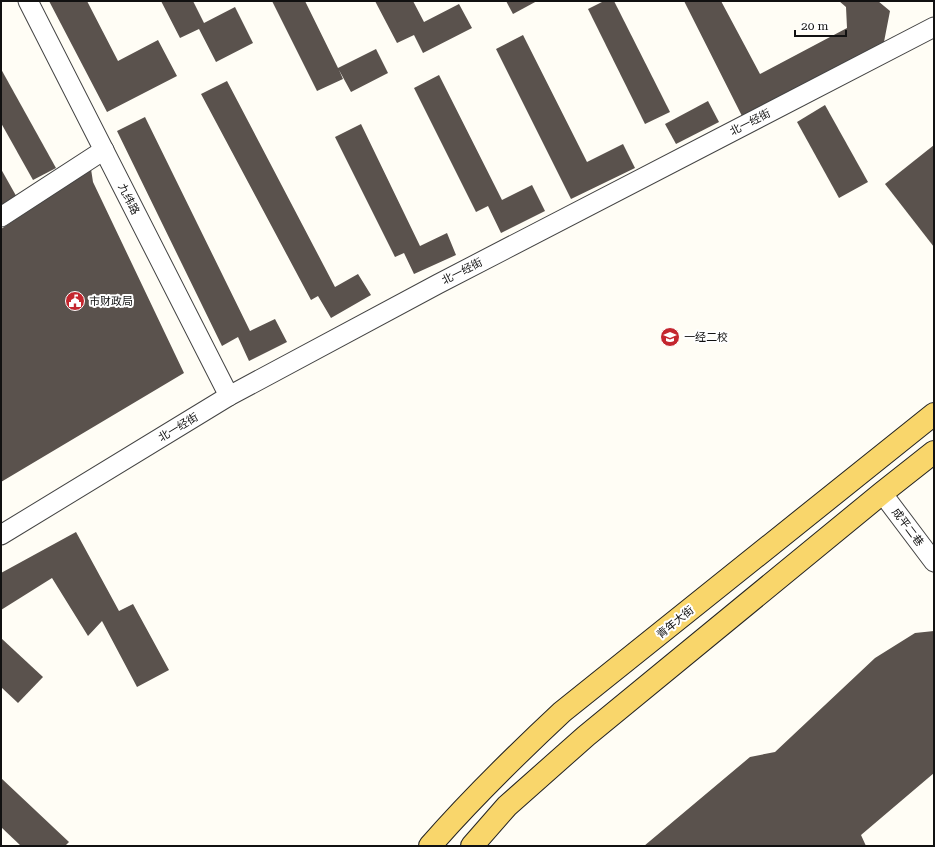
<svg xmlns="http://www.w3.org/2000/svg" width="935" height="847" font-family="'Roboto Serif','Noto Sans SC',serif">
	<rect width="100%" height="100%" fill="#fffdf5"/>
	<g fill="#5a524d">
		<path d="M49 1H87L118 61 158 40 177 76 107 112Z"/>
		<path d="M161 1H193L204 23 235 7 253 43 216 62 199 29 180 38Z"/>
		<path d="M272 1H305L338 68 376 49 388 73 351 92 339 70 343 79 317 91Z"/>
		<path d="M375 1H413L424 22 459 4 472 28 423 53 414 35 397 43Z"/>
		<path d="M506 1H537L513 14Z"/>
		<path d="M604 1H614L670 112 645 124 588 9Z"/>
		<path d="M684 1H721L760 74 847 28 846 7 839 1H878L890 11 883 47 743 118Z"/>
		<path d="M523 35 587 162 623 144 635 168 571 199 496 49Z"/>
		<path d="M1 69 56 168 33 180 1 123Z"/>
		<path d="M439 75 502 200 532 185 545 211 501 233 488 206 476 212 414 88Z"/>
		<path d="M227 81 335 287 358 274 371 295 331 318 318 296 311 300 201 94Z"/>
		<path d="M708 101 719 122 676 144 665 124Z"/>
		<path d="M825 105 868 182 839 198 797 122Z"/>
		<path d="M145 117 250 331 275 319 287 342 249 361 238 337 222 346 117 131Z"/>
		<path d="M361 124 420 246 447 233 456 255 414 274 404 253 395 257 335 137Z"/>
		<path d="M934 145V247L885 184Z"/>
		<path d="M1 169 19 201 1 211Z"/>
		<path d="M91 169 93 182 184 373 1 482V229Z"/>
		<path d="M76 532 119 611 133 604 169 670 137 687 102 621 88 636 52 578 1 610V573Z"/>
		<path d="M934 631V773L861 835 866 846H644L750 757 775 752 875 658 915 633Z"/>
		<path d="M1 638 43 677 18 703 1 687Z"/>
		<path d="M1 778 69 842 65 846H21L1 827Z"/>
	</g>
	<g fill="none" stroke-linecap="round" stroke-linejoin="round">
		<defs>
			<g id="minor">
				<path d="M28 1 229 396"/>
				<path d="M1 217 104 150"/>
				<path d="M882 493 934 562"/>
				<path d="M1 535 229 396 438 284 934 27"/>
			</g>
			<g id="primary">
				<path d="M430 846C471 799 516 755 562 712L934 414"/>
				<path d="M472 846 507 806 586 736 882 493 934 452"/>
			</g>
		</defs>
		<use href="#minor" stroke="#444" stroke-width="21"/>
		<use href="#primary" stroke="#222" stroke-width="24"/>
		<use href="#minor" stroke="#fff" stroke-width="19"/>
		<use href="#primary" stroke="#f9d66b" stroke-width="22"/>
	</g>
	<defs>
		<symbol id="civic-disc" viewBox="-11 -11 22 22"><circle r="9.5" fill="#c4262e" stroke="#fff"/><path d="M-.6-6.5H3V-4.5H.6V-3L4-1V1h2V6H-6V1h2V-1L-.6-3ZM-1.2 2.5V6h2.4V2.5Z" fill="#fff"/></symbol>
		<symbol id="school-disc" viewBox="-11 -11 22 22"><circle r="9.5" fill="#c4262e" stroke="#fff"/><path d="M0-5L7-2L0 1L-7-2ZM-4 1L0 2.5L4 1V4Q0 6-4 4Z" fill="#fff"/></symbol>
	</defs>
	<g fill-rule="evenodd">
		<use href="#civic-disc" x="64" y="290" width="22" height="22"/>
		<use href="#school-disc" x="659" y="326" width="22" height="22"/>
	</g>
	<g text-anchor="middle" stroke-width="4" stroke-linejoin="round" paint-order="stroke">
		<g font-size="11" fill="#111" stroke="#fff">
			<text transform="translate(750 122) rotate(-27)" y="4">北一经街</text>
			<text transform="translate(129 199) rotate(63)" y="4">九纬路</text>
			<text transform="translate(462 271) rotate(-27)" y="4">北一经街</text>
			<text transform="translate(178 427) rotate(-31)" y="4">北一经街</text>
			<text transform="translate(908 527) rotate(53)" y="4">成平二巷</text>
			<text transform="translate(675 622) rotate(-39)" y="4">青年大街</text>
		</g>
		<g font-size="11" fill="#111" stroke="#fff" text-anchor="start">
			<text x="89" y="305">市财政局</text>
			<text x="684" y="341">一经二校</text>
		</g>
	</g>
	<rect width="935" height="847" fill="none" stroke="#111111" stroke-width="4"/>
	<path d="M795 30v6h51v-6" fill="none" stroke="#111111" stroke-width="2"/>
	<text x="801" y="30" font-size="12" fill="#111111" stroke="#ffffff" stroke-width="3" paint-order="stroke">20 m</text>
</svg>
